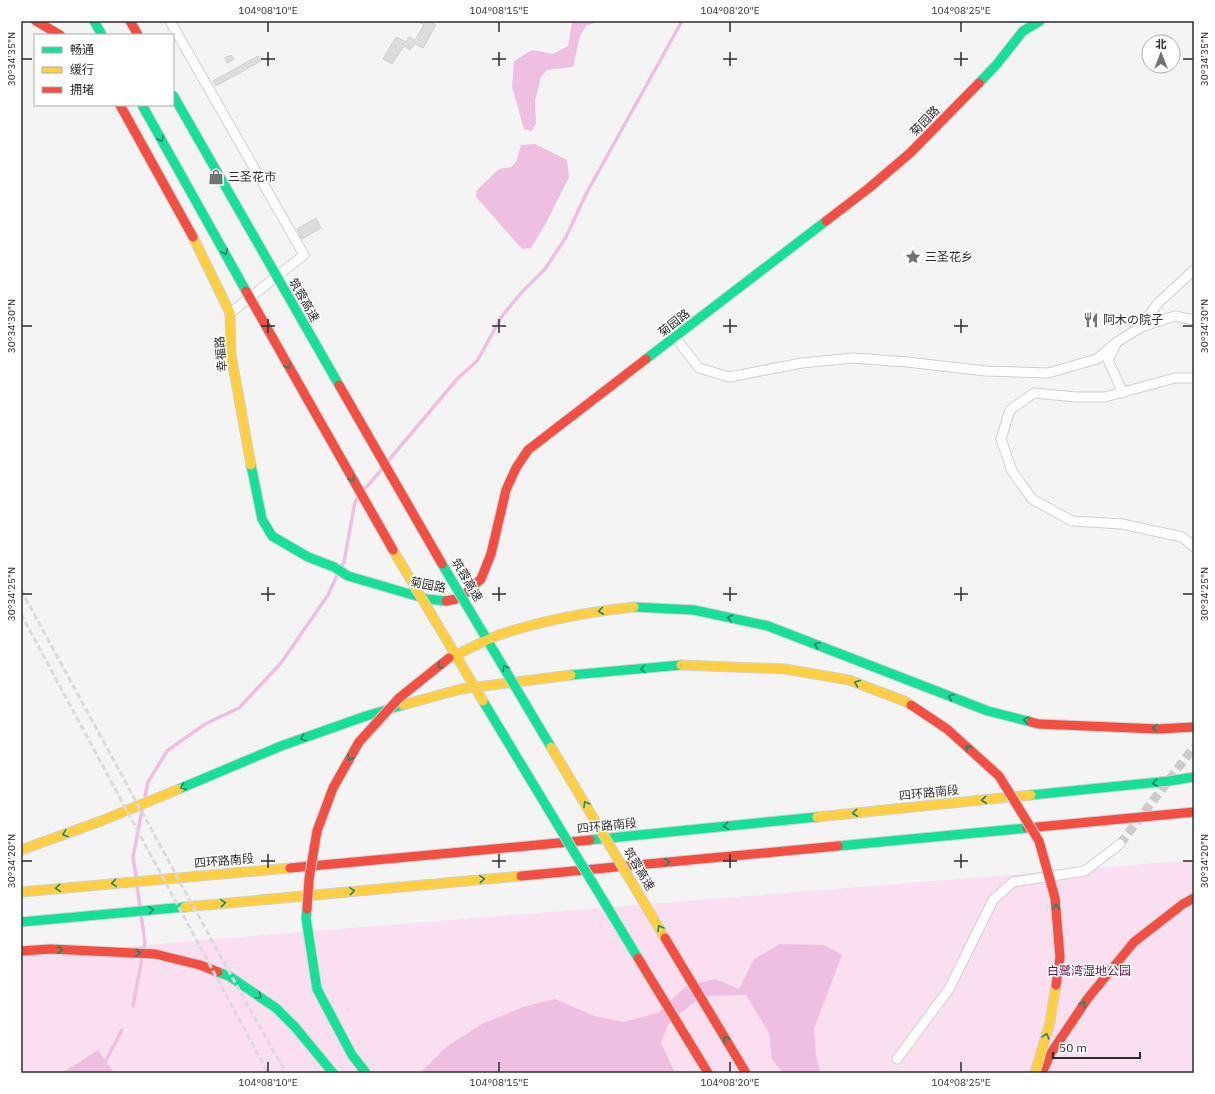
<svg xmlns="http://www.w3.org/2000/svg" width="1215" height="1094" font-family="'IBM Plex Sans','Noto Sans SC','Noto Sans JP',sans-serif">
	<rect width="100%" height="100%" fill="#f5f4f5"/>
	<path fill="#fadff1" d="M1194 860V1073H21V957L202 940Z"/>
	<g fill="#eebfe0">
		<path d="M572 21H595L594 23 586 26 580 36 573 67 547 70 541 77 535 101 536 123 532 131 524 129 512 87 514 61 532 50 553 54 568 46Z"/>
		<path d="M535 144 567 160 569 177 545 225 531 248 522 249 476 197 477 190 499 169 511 167 516 162 521 145Z"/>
		<path d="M780 944 824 945 842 955 814 1029 816 1054 820 1073H783L772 1059 769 1033 746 995 702 996 669 1022 661 1043 675 1073H423V1070L446 1047 482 1024 523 1007 555 999 594 1016 624 1022 658 1013 685 987 715 979 739 989 754 959Z"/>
		<path d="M98 1050 114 1073H62Z"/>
	</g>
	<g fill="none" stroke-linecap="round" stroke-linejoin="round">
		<g stroke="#eebfe0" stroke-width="3.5">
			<path d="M388 461 458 378 477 361 502 316 522 292 545 269 566 237 586 194 682 21"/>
			<path d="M364 490 382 469"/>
			<path d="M341 567 344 562 355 502 358 498"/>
			<path d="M145 796 148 782 167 751 205 724 239 708 281 663 328 595 338 573"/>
			<path d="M136 877 133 857 142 810"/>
			<path d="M137 885 140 907"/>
			<path d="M141 915 145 942 144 948"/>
			<path d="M133 1006 142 958"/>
			<path d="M104 1064 122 1030"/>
		</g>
	</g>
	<g fill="#dddcdd" stroke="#d0cecf">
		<path d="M417 21H429L436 25 423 48 415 44 410 50 404 46 392 64 383 59 396 37 406 42 409 37 415 40 424 25Z"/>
		<path d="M231 55 234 59 227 63 225 58Z"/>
		<path d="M258 56 261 61 216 86 213 81Z"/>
		<path d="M316 218 321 228 302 239 297 229Z"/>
	</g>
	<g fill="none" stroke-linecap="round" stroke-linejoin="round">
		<path stroke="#cdcccd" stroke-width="9" stroke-dasharray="9 4.5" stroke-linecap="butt" d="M1120 844 1194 747"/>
		<defs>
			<g id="street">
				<path d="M170 21 304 255 230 313"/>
				<path d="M1141 327 1158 303 1194 270"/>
				<path d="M675 337 699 368 729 377 802 363 853 358 907 362 986 371 1048 373 1097 359 1117 342"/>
				<path d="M1194 378H1175L1105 397H1076L1034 393 1010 410 1001 439 1012 471 1032 499 1072 521 1122 524 1182 537 1194 547"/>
				<path d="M1123 393 1108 360 1117 342 1141 327 1175 316 1194 320"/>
				<path d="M897 1059 949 989 993 900 1013 882 1085 871 1120 844"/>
			</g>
			<g id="fast">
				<path d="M94 21 102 35"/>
				<path d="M979 83 997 64 1023 31 1040 21"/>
				<path d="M646 359 826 221"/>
				<path d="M251 465 262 519 272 536 308 557 334 567 348 576 427 599 446 601"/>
				<path d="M768 626 988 711 1031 722"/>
				<path d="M571 675 681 665"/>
				<path d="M179 789 281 746 366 716 403 705"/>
				<path d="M1031 795 1169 781 1194 777"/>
				<path d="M590 840 817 817"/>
				<path d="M838 846 1027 828"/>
				<path d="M21 922 185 907"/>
				<path d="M218 972 229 976 276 1008 295 1027 333 1073"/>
			</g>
			<g id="slow">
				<path d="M193 237 230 313 231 354 251 465"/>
				<path d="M403 705 461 689 571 675"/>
				<path d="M817 817 1031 795"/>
				<path d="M21 850 101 821 179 789"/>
				<path d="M21 892 290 868"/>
				<path d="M185 907 521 876"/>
			</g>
			<g id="jam">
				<path d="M36 21 60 35"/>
				<path d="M130 21 138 35"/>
				<path d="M120 105 193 237"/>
				<path d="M826 221 869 188 910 153 979 83"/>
				<path d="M446 601 456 599 466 593 481 579 491 554 506 490 516 468 528 450 646 359"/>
				<path d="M1031 722 1039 724 1158 729 1194 727"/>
				<path d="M1027 828 1194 812"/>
				<path d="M290 868 590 840"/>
				<path d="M521 876 838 846"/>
				<path d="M21 951 51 949 155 954 200 965 218 972"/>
				<path d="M1042 1073 1051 1053 1088 998 1134 942 1183 904 1194 898"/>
			</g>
		</defs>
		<use href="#street" stroke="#d1d0d1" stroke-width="11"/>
		<use href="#fast" stroke="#d1d0d1" stroke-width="11"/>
		<use href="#slow" stroke="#d1d0d1" stroke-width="11"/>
		<use href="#jam" stroke="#d1d0d1" stroke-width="11"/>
		<use href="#street" stroke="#fefdfe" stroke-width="9"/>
		<use href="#fast" stroke="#16e098" stroke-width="9"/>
		<use href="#slow" stroke="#ffcf43" stroke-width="9"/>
		<use href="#jam" stroke="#f24e42" stroke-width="9"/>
		<g stroke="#dbdada" stroke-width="3" stroke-dasharray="6 3" stroke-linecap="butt">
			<path d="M21 590 223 961 286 1073"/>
			<path d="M21 614 268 1073"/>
		</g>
		<defs>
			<g id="fast-bridge">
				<path d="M173 95 339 385"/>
				<path d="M142 105 246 291"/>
				<path d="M442 564 551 747"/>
				<path d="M634 607 694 610 768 626"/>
				<path d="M483 701 638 958"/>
				<path d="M307 909 306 918 317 989 352 1055 366 1073"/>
			</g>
			<g id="slow-bridge">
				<path d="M393 550 483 701"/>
				<path d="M449 658C466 651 482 641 499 635 543 620 588 612 634 607"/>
				<path d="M681 665 785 669 849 680 904 701 911 705"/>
				<path d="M551 747 665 938"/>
				<path d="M1035 1073 1050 1022 1056 985"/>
			</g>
			<g id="jam-bridge">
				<path d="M246 291 393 550"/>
				<path d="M339 385 442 564"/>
				<path d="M911 705 947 729 999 776 1039 841 1055 898 1060 957 1056 985"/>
				<path d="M307 909 309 879 317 831 333 788 359 742 399 698 449 658"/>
				<path d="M665 938 746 1073"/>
				<path d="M638 958 708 1073"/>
			</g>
		</defs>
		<use href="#fast-bridge" stroke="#d1d1d1" stroke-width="11" stroke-linecap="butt"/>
		<use href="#slow-bridge" stroke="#d1d1d1" stroke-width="11" stroke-linecap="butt"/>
		<use href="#jam-bridge" stroke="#d1d1d1" stroke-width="11" stroke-linecap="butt"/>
		<use href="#fast-bridge" stroke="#16e098" stroke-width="9"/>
		<use href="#slow-bridge" stroke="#ffcf43" stroke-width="9"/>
		<use href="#jam-bridge" stroke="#f24e42" stroke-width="9"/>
	</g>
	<defs><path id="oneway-chevron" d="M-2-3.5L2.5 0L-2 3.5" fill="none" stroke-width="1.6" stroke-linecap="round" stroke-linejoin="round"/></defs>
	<g stroke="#228663">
		<use href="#oneway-chevron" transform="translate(161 139) rotate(61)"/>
		<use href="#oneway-chevron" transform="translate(225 252) rotate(61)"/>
		<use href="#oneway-chevron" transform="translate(288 366) rotate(61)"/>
		<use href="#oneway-chevron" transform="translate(352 479) rotate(61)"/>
		<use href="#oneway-chevron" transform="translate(601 611) rotate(173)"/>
		<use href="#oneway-chevron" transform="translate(730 618) rotate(-168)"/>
		<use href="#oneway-chevron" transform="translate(817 645) rotate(-159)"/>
		<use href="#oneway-chevron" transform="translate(440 666) rotate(142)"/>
		<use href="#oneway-chevron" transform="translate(505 668) rotate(-121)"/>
		<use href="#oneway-chevron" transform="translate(643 669) rotate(175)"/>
		<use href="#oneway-chevron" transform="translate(857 683) rotate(-159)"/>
		<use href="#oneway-chevron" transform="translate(951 697) rotate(-159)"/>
		<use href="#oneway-chevron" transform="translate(1026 720) rotate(-166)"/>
		<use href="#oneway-chevron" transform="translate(1155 728) rotate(-179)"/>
		<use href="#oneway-chevron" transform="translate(303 738) rotate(161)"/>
		<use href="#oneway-chevron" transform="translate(968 748) rotate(-138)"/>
		<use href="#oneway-chevron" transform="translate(350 758) rotate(119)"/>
		<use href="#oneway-chevron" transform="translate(1155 783) rotate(174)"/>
		<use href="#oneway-chevron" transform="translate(183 787) rotate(157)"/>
		<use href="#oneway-chevron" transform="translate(984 800) rotate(174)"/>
		<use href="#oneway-chevron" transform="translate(586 804) rotate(-121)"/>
		<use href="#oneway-chevron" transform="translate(855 813) rotate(174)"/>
		<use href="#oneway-chevron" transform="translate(726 826) rotate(174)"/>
		<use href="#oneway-chevron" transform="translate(65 834) rotate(160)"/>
		<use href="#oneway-chevron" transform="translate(667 862) rotate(-5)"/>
		<use href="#oneway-chevron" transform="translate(482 879) rotate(-5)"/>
		<use href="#oneway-chevron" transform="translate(114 883) rotate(175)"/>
		<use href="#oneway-chevron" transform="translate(58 888) rotate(175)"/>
		<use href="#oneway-chevron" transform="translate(352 891) rotate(-5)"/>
		<use href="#oneway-chevron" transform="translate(223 903) rotate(-5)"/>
		<use href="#oneway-chevron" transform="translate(1056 907) rotate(-94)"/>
		<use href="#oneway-chevron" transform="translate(151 910) rotate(-5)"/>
		<use href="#oneway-chevron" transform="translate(660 928) rotate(-121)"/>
		<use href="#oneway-chevron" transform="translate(60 950) rotate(3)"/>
		<use href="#oneway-chevron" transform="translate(138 953) rotate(2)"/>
		<use href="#oneway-chevron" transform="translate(259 996) rotate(35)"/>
		<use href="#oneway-chevron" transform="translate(1083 1004) rotate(-56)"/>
		<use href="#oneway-chevron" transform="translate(1046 1036) rotate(-74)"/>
		<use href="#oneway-chevron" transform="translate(726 1039) rotate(-121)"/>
	</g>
	<path fill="none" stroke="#2e2d2e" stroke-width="1.5" d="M268 22V32M499 22V32M730 22V32M961 22V32M268 52V66M499 52V66M730 52V66M961 52V66M22 59H32M261 59H275M492 59H506M723 59H737M954 59H968M1183 59H1193M268 319V333M499 319V333M730 319V333M961 319V333M22 326H32M261 326H275M492 326H506M723 326H737M954 326H968M1183 326H1193M268 587V601M499 587V601M730 587V601M961 587V601M22 594H32M261 594H275M492 594H506M723 594H737M954 594H968M1183 594H1193M268 854V868M499 854V868M730 854V868M961 854V868M22 861H32M261 861H275M492 861H506M723 861H737M954 861H968M1183 861H1193M268 1062V1072M499 1062V1072M730 1062V1072M961 1062V1072"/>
	<defs>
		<symbol id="shop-bare" viewBox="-9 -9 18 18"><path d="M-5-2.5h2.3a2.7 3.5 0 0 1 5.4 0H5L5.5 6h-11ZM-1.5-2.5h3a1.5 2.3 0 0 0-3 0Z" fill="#747374" stroke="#fff" stroke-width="2.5" paint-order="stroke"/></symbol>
		<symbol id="sight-bare" viewBox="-9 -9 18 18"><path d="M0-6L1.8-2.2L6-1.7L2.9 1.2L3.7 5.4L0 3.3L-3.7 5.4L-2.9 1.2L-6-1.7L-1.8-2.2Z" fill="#747374" stroke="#fff" stroke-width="2.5" paint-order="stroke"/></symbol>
		<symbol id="restaurant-bare" viewBox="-9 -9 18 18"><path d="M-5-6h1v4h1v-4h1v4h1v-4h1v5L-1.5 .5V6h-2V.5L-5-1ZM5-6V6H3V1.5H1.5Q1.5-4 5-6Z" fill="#747374" stroke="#fff" stroke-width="2.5" paint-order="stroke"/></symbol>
	</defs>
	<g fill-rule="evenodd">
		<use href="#shop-bare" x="205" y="166" width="22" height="22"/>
		<use href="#sight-bare" x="902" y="246" width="22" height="22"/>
		<use href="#restaurant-bare" x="1080" y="309" width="22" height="22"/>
	</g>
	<g text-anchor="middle" stroke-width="3" stroke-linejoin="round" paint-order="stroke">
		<g font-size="12" fill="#2e2d2e" stroke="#fff">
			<text transform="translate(925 121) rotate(-46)" y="4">菊园路</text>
			<text transform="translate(304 300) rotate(60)" y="4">筑蓉高速</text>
			<text transform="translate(674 323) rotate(-38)" y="4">菊园路</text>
			<text transform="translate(221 354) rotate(-95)" y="4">幸福路</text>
			<text transform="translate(467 580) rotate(59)" y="4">筑蓉高速</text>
			<text transform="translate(428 585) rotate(11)" y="4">菊园路</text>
			<text transform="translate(929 793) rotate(-6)" y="4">四环路南段</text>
			<text transform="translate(607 826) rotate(-6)" y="4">四环路南段</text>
			<text transform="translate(224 861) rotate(-5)" y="4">四环路南段</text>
			<text transform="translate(639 869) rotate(59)" y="4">筑蓉高速</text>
		</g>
		<g font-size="12" fill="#2e2d2e" stroke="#fff" text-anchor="start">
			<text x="228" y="181">三圣花市</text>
			<text x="925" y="261">三圣花乡</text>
			<text x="1103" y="324">阿木の院子</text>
		</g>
		<g font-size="12" fill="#5e114d" stroke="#fff">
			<text x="1089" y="975">白鹭湾湿地公园</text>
		</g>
	</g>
	<rect width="1215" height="1094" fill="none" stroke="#ffffff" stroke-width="44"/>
	<rect x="34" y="34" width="140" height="72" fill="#ffffff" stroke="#ababab"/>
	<rect x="42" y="47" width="20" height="6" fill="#16e098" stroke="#ababab"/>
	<text x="70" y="54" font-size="12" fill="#2e2d2e">畅通</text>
	<rect x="42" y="67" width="20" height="6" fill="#ffcf43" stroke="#ababab"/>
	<text x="70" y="74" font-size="12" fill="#2e2d2e">缓行</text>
	<rect x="42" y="87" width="20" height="6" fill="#f24e42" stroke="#ababab"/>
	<text x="70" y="94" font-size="12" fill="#2e2d2e">拥堵</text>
	<g transform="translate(1161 54)"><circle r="19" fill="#ffffff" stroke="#ababab"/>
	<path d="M0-3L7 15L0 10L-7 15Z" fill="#747374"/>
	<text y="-6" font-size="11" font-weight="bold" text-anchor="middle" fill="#2e2d2e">北</text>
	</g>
	<path d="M1053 1052v6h87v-6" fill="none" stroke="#2e2d2e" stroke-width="2"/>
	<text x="1059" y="1052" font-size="12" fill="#2e2d2e" stroke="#ffffff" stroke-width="3" paint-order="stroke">50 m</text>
	<rect x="22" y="22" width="1171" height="1050" fill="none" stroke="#2e2d2e" stroke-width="1.5"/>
	<g font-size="10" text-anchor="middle" fill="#2e2d2e">
		<text x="268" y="14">104°08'10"E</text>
		<text x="499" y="14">104°08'15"E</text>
		<text x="730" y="14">104°08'20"E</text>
		<text x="961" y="14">104°08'25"E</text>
		<text transform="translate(11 59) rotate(-90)" y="4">30°34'35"N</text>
		<text transform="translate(1204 59) rotate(-90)" y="4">30°34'35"N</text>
		<text transform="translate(11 326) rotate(-90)" y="4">30°34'30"N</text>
		<text transform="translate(1204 326) rotate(-90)" y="4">30°34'30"N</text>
		<text transform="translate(11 594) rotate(-90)" y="4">30°34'25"N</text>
		<text transform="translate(1204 594) rotate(-90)" y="4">30°34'25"N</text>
		<text transform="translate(11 861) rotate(-90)" y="4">30°34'20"N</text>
		<text transform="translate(1204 861) rotate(-90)" y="4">30°34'20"N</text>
		<text x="268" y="1086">104°08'10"E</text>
		<text x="499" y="1086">104°08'15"E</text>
		<text x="730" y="1086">104°08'20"E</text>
		<text x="961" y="1086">104°08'25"E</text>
	</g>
</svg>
